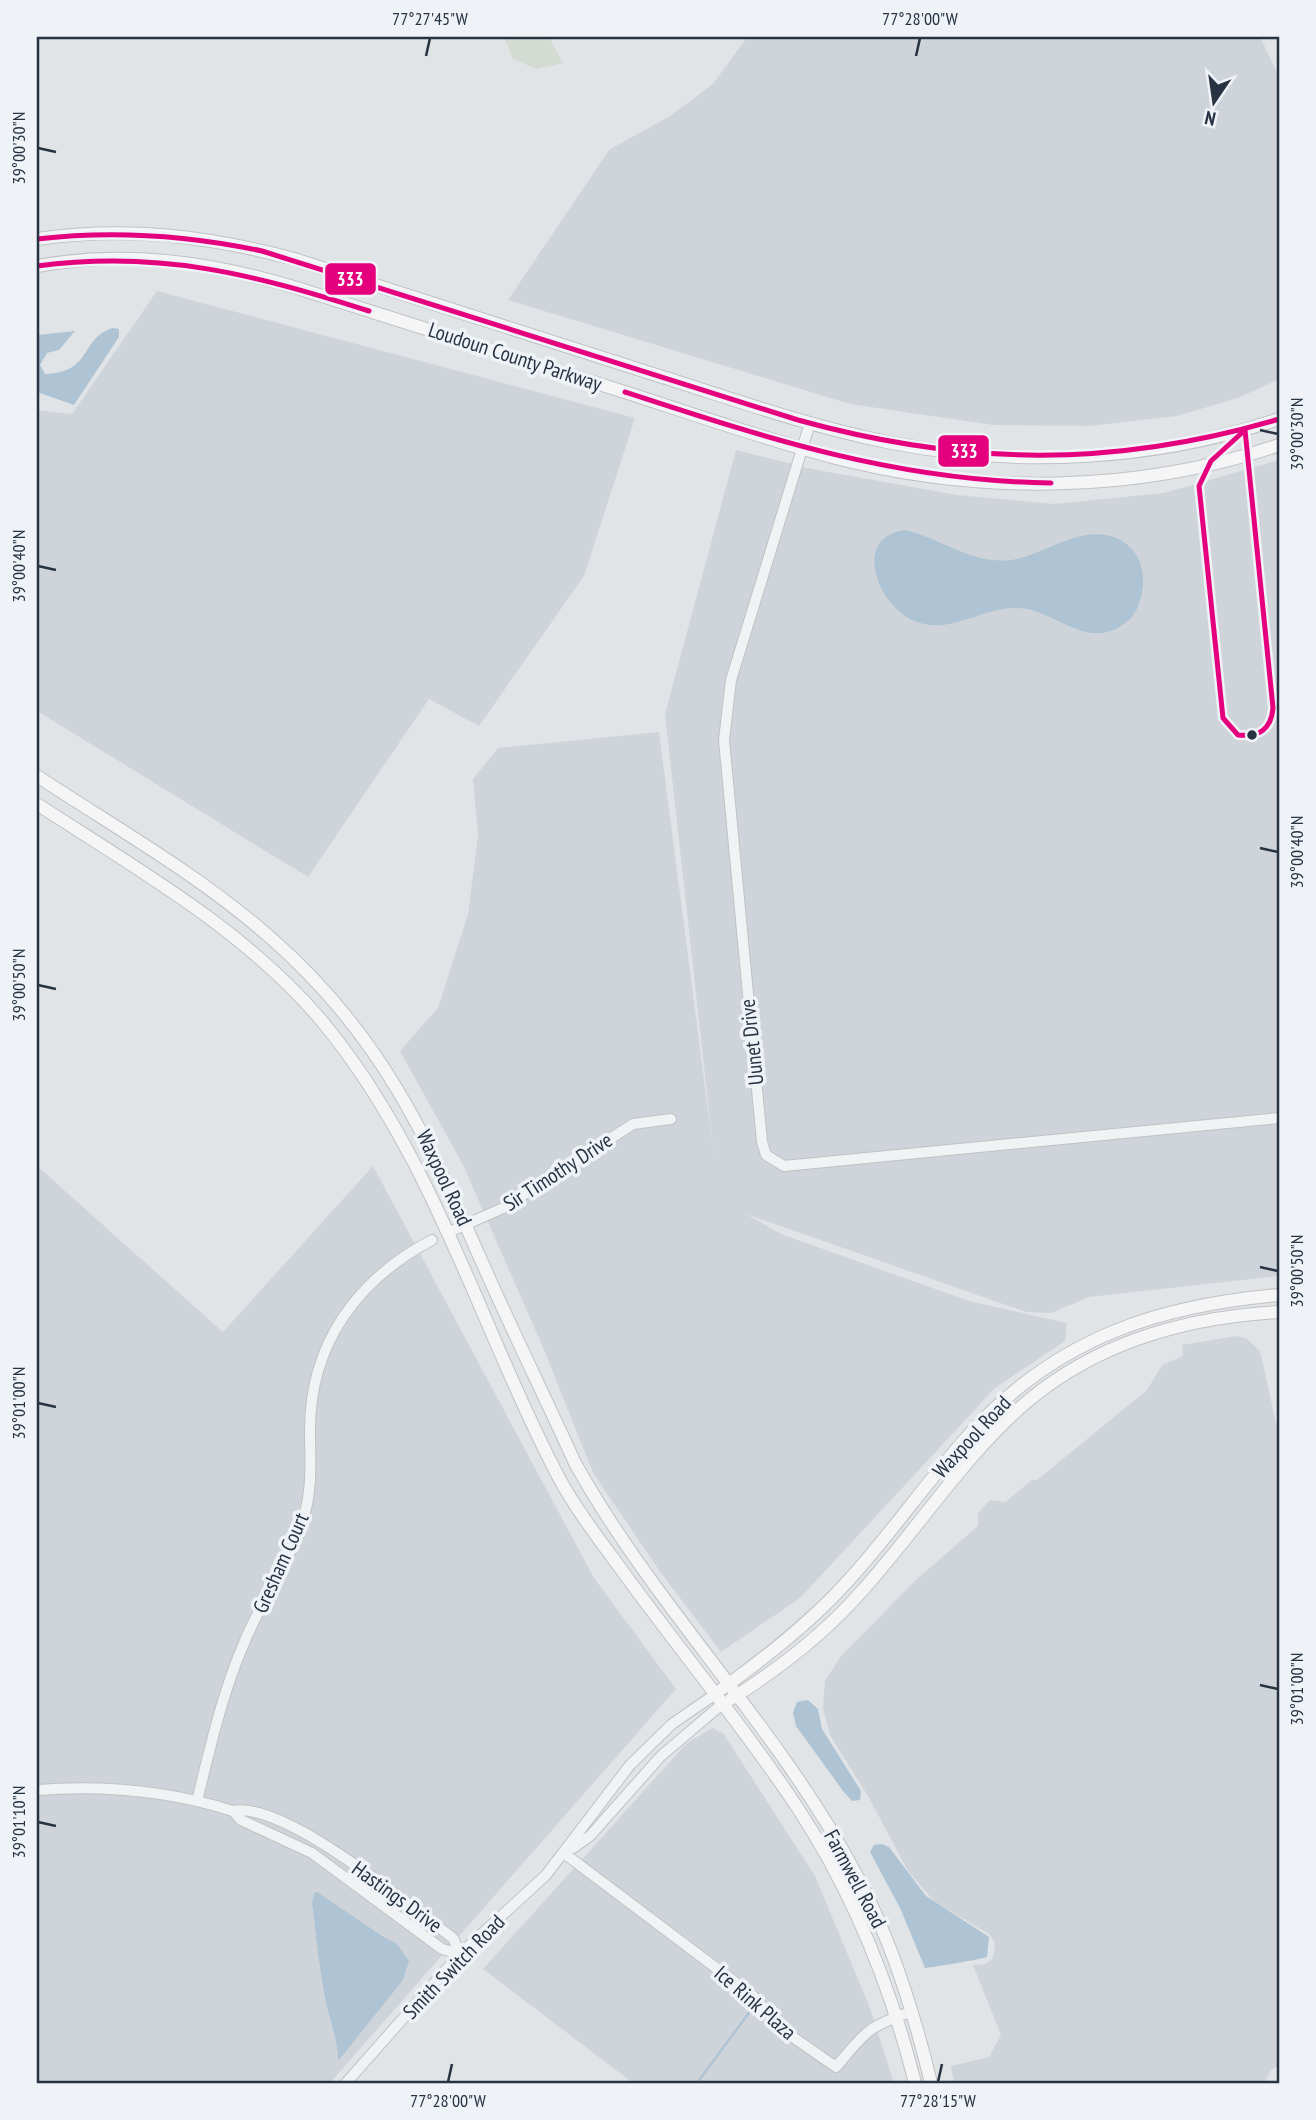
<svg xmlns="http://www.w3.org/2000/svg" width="1316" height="2120" font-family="'PT Sans Narrow',sans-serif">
	<rect width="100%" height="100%" fill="#e1e4e7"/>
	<g fill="#cfd4da">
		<path d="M747 37H1260L1279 76V379L1238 398 1177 416 1090 426 993 425 850 404 508 300 609 150 670 116 713 84Z"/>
		<path d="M157 291 635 418 584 576 479 726 429 699 308 877 37 711V410L72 414Z"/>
		<path d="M736 450 812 469 957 495 1055 504 1164 493 1279 460V1276L1089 1297 1051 1313 1026 1312 746 1214 781 1234 969 1301 1067 1323 1065 1341 995 1388 800 1598 721 1652 661 1573 593 1473 545 1352 463 1165 400 1051 438 1008 468 914 478 835 473 779 498 748 659 732 714 1156 665 714Z"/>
		<path d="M37 1166 223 1332 373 1166 594 1578 676 1689 330 2083H37Z"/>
		<path d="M1236 1336 1246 1338 1260 1351 1279 1436V2066L1271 2070 1265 2083H954L951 2066 989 2057 1001 2035 973 1965 985 1964 993 1958 995 1943 989 1934 935 1902 908 1871 868 1796 830 1735 823 1708 825 1681 841 1656 918 1578 978 1526V1513L990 1500 1005 1502 1032 1480H1037L1147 1390 1162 1365 1183 1356 1182 1345Z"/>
		<path d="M712 1728 723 1733 815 1876 870 2008 894 2083H633L483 1969 686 1744Z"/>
	</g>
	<path fill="#d3dbd2" d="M504 37H549L563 63 536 69 513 59Z"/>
	<g fill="#aec4d4">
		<path d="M113 328 119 329V337L74 405 37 392V335L75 331 59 350 47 353 40 365 45 374C94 372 79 338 113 328Z"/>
		<path d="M905 530C941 538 972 565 1011 560 1047 555 1085 520 1122 541 1140 552 1146 573 1142 592 1138 611 1133 620 1116 629 1080 646 1051 607 1015 608 979 608 948 637 912 620 878 604 851 538 905 530Z"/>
		<path d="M808 1700 818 1709 822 1729 861 1791 860 1800 852 1801 843 1791 796 1726 793 1713 797 1702Z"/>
		<path d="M882 1844 889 1847 926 1896 989 1937 987 1957C983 1959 929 1968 925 1968L900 1908 870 1852 874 1845Z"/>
		<path d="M317 1892 382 1936 397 1944 409 1961 403 1980 338 2061C338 2039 329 2019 325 1997 319 1966 316 1934 312 1903L314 1893Z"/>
	</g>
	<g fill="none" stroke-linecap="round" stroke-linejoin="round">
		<path stroke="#aec4d4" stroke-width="2.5" d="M697 2083 751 2010"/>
		<defs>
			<g id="minor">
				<path d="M810 423 731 680 724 740 762 1142 766 1155 784 1166 1279 1118"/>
				<path d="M447 1233 503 1208 633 1124 671 1119"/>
				<path d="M37 1790C103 1785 170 1791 233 1811 285 1801 408 1905 453 1938L460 1954"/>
				<path d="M197 1801C210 1748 222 1694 244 1643 261 1601 289 1563 303 1519 313 1488 310 1461 310 1430 310 1343 358 1279 432 1240"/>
				<path d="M233 1811 241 1820 312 1853 442 1949 460 1954"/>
				<path d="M573 1848 590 1836 661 1756 721 1705"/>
				<path d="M565 1854 752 1995 787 2033 836 2067C866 2032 865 2028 910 2012"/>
				<path d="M346 2083 460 1954 546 1875 630 1765 672 1724 714 1695"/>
			</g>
			<g id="major">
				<path d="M37 239C126 226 208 236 294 259 414 297 533 336 653 374 730 398 807 426 887 442 1017 468 1153 461 1279 419"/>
				<path d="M37 266C126 250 211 262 297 288 410 323 522 359 634 395 701 417 768 440 836 458 980 495 1138 493 1279 445"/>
				<path d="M37 776C116 828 201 876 272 939 380 1034 425 1133 481 1260 511 1328 544 1395 575 1463 654 1605 773 1722 851 1865 889 1932 913 2008 931 2083"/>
				<path d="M37 804C135 868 244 929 321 1020 433 1154 479 1325 559 1478 578 1513 603 1544 626 1576 682 1653 744 1727 797 1807 853 1892 890 1984 915 2083"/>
				<path d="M722 1689C766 1657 811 1622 847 1582 894 1531 932 1473 980 1423 1064 1336 1162 1305 1279 1295"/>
				<path d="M731 1699C777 1670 825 1633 861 1592 918 1529 964 1455 1029 1400 1100 1341 1188 1317 1279 1312"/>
			</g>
		</defs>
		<use href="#minor" stroke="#bfc2c5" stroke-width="12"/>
		<use href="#major" stroke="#bec1c5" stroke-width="14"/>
		<use href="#minor" stroke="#f1f2f3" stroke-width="10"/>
		<use href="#major" stroke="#f5f5f6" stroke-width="12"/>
		<defs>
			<g id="bus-1">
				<path d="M37 239C114 230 186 235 262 251L798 420C964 466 1113 468 1279 419"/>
				<path d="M37 266C160 250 253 274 369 311"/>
				<path d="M625 392C769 439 897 481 1051 483"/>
				<path d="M1245 430 1273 708C1271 730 1259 737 1238 735L1223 718 1199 486 1211 461Z"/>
			</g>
		</defs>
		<use href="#bus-1" stroke="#eff3f7" stroke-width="10"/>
		<use href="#bus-1" stroke="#e5007d" stroke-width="5"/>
	</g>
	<path fill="none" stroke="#273342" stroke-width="2.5" d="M426 56 430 38M916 56 920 38M38 148 56 152M1260 430 1278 434M38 566 56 570M1260 848 1278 852M38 985 56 989M1260 1267 1278 1271M38 1403 56 1407M1260 1685 1278 1689M38 1822 56 1826M448 2082 452 2064M938 2082 942 2064"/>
	<circle fill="#273342" stroke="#eff3f7" stroke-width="2.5" cx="1252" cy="735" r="6"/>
	<g text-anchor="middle" stroke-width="7" stroke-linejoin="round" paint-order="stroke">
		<g font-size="21" fill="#273342" stroke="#eff3f7">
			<text transform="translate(515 357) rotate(18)" y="7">Loudoun County Parkway</text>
			<text transform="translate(752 1042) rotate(-96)" y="7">Uunet Drive</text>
			<text transform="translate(558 1172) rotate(-33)" y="7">Sir Timothy Drive</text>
			<text transform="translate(444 1178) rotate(65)" y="7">Waxpool Road</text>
			<text transform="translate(972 1437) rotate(-47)" y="7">Waxpool Road</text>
			<text transform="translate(281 1563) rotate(-66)" y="7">Gresham Court</text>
			<text transform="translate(855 1879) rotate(62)" y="7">Farmwell Road</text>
			<text transform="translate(397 1897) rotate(36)" y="7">Hastings Drive</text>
			<text transform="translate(454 1967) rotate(-46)" y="7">Smith Switch Road</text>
			<text transform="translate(755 2003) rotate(41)" y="7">Ice Rink Plaza</text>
		</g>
	</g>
	<g stroke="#eff3f7" stroke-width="2.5">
		<rect x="324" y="262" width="53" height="34" rx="7" fill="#e5007d"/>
		<rect x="937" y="434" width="53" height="34" rx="7" fill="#e5007d"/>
	</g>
	<g font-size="19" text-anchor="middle" font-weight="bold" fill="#fff">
		<text x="350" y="286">333</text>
		<text x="964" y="458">333</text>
	</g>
	<rect width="1316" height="2120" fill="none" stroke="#eff3f7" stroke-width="77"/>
	<g transform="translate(1214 102) rotate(193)" stroke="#eff3f7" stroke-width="5" paint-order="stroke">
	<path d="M0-5L12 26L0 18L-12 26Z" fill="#273342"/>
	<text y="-10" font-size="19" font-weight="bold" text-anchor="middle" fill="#273342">N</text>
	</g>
	<rect x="38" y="38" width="1240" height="2044" fill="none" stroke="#273342" stroke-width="2.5"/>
	<g font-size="18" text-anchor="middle" fill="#273342">
		<text x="430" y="25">77°27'45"W</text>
		<text x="920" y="25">77°28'00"W</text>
		<text transform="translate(19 148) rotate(-90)" y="6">39°00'30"N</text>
		<text transform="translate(1297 434) rotate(-90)" y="6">39°00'30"N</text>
		<text transform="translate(19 566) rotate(-90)" y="6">39°00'40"N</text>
		<text transform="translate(1297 852) rotate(-90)" y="6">39°00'40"N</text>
		<text transform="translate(19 985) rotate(-90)" y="6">39°00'50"N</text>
		<text transform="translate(1297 1271) rotate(-90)" y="6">39°00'50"N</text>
		<text transform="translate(19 1403) rotate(-90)" y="6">39°01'00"N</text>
		<text transform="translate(1297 1689) rotate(-90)" y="6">39°01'00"N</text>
		<text transform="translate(19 1822) rotate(-90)" y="6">39°01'10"N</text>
		<text x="448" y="2107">77°28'00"W</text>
		<text x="938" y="2107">77°28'15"W</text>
	</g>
</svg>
